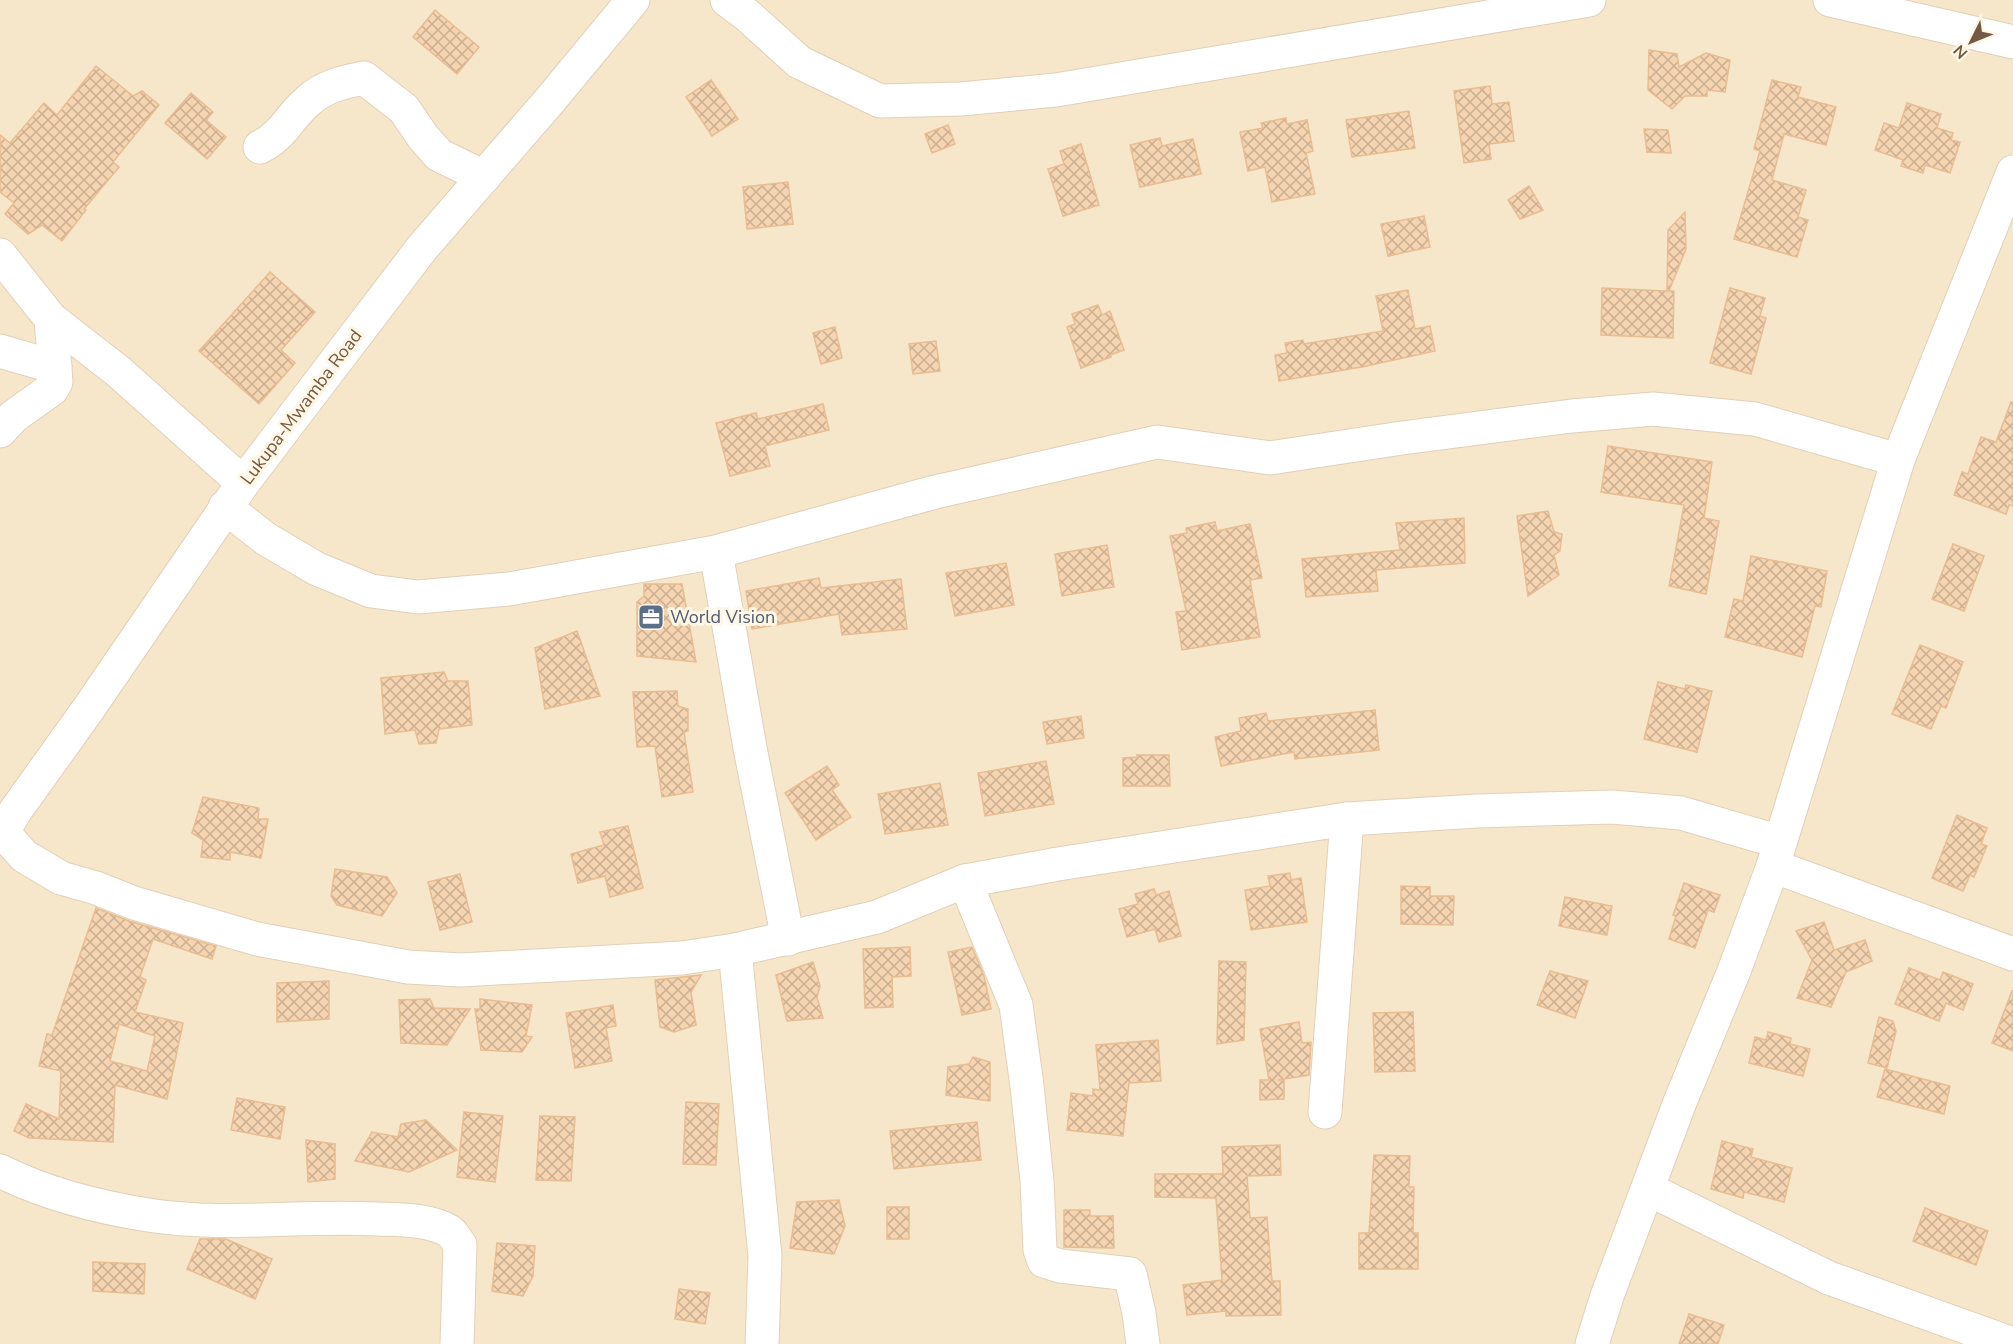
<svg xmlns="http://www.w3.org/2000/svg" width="2013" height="1344" font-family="'Nunito Sans',sans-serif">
	<defs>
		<pattern id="building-cross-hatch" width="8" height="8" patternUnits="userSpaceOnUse" patternTransform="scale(1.5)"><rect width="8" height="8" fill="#f5d4b2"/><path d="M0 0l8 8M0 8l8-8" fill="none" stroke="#cbaf92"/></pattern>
	</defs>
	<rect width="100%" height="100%" fill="#fef4dc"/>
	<rect fill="#f6e7ca" x="0" y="0" width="2013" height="1344"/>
	<g fill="url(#building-cross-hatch)" stroke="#e9bc91" stroke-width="1.5" fill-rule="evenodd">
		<path d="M435 10 479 47 457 74 413 37Z"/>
		<path d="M1649 50 1677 54 1679 67 1706 53 1730 60 1725 92 1707 90V96H1685L1672 109 1648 90Z"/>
		<path d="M96 66 133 96 142 91 159 105 113 162 119 167 84 209 86 210 62 241 42 225 28 234 5 214 14 203 0 192V135L10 143 44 103 57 115Z"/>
		<path d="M711 80 738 119 712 136 686 97Z"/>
		<path d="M1772 80 1801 87 1798 97 1836 107 1826 145 1784 134 1772 180 1806 190 1798 217 1808 220 1797 257 1734 239 1760 151 1754 149Z"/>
		<path d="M1490 86 1492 104 1509 102 1514 141 1489 144 1491 159 1464 163 1454 91Z"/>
		<path d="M191 93 213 112 206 120 226 137 207 159 165 123Z"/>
		<path d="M1907 103 1941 114 1937 128 1953 133 1951 140 1960 142 1950 173 1925 165 1923 173 1901 166 1903 160 1875 150 1884 123 1899 128Z"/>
		<path d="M1409 111 1415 148 1352 157 1346 120Z"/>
		<path d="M1286 118 1287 124 1307 120 1313 151 1306 153 1315 194 1272 202 1265 167 1248 171 1240 132 1263 128 1261 123Z"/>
		<path d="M948 125 955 144 932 153 925 134Z"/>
		<path d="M1644 129 1668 130 1671 153 1647 152Z"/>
		<path d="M1160 138 1162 146 1193 139 1201 174 1140 187 1130 145Z"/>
		<path d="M1081 144 1099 205 1063 216 1048 169 1064 164 1060 151Z"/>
		<path d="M788 182 793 224 747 229 743 187Z"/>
		<path d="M1529 186 1543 210 1520 219 1508 200Z"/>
		<path d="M1685 212 1686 249 1669 291H1674L1673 338 1601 335 1602 288 1667 291 1668 230Z"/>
		<path d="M1424 216 1430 247 1388 256 1381 224Z"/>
		<path d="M270 272 315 312 281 350 295 363 259 404 199 351Z"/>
		<path d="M1730 288 1765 298 1760 316 1766 318 1751 374 1710 363Z"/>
		<path d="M1408 290 1415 329 1430 326 1435 351 1362 367 1279 381 1275 355 1287 353 1285 343 1303 340 1304 344 1383 331 1376 296Z"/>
		<path d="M1098 305 1102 315 1110 311 1124 350 1110 355 1111 357 1081 368 1067 327 1075 324 1072 314Z"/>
		<path d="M835 327 842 358 821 364 813 333Z"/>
		<path d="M936 341 940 371 913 374 909 344Z"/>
		<path d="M2011 402H2013V506L2009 505 2006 514 1954 495 1962 472 1968 474 1981 437 1996 442Z"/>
		<path d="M823 404 829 430 765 446 770 466 730 476 716 423 756 413 758 419Z"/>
		<path d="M1608 446 1712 462 1704 518 1719 521 1706 594 1669 586 1684 505 1601 492Z"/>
		<path d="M1548 511 1554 532 1562 534 1560 551 1554 555 1559 575 1528 596 1517 516Z"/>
		<path d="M1464 518 1465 563 1376 570 1378 591 1306 597 1302 559 1400 550 1396 523Z"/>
		<path d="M1215 522 1217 531 1250 524 1262 578 1250 580 1260 637 1182 650 1176 612 1186 611 1170 536 1187 533 1186 528Z"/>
		<path d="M1953 544 1984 556 1964 611 1932 599Z"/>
		<path d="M1107 545 1114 587 1062 596 1055 554Z"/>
		<path d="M1751 556 1827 571 1821 607 1815 606 1802 657 1725 637 1734 599 1743 601Z"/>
		<path d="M1006 563 1014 605 955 616 946 573Z"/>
		<path d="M819 578 821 588 901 579 907 629 842 635 839 614 752 629 746 591Z"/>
		<path d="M644 584H682L696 662 637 656V602L644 596Z"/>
		<path d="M577 631 600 696 545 709 535 648Z"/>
		<path d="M1920 645 1963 662 1946 708 1941 706 1931 729 1892 714Z"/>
		<path d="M444 672 448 681H468L472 725 439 729 436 743 419 744 415 730 385 734 381 678Z"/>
		<path d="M1658 682 1685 689 1686 685 1712 691 1697 752 1644 739Z"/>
		<path d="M677 691 678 706 688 709V731L684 732 693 792 662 797 655 746 637 747 633 692Z"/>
		<path d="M1375 710 1379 750 1295 759 1294 752 1221 766 1215 737 1241 731 1239 718 1266 713 1268 721Z"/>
		<path d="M1081 716 1084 738 1047 744 1043 722Z"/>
		<path d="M1137 755H1169L1170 786H1123V758L1138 757Z"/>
		<path d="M1046 761 1054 804 985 816 978 773Z"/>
		<path d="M827 766 839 785 832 790 851 817 816 840 785 793Z"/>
		<path d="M940 783 948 825 885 834 878 794Z"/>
		<path d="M203 797 259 808 258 819H268L261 858 230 852V860L201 857 203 840 192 833Z"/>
		<path d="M1957 815 1987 828 1981 844 1987 846 1974 877 1970 875 1963 891 1932 878Z"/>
		<path d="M628 826 643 888 610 897 605 876 578 883 571 854 604 845 600 832Z"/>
		<path d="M335 869 387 877 397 893 382 916 337 905 331 896Z"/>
		<path d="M1290 873 1291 880 1301 878 1307 922 1251 930 1245 890 1270 886 1268 876Z"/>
		<path d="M460 874 472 922 440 930 428 882Z"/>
		<path d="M1684 883 1720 895 1714 912 1708 910 1695 948 1669 939 1676 916 1673 915Z"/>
		<path d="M1401 886 1430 887V896H1454L1453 925 1401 924Z"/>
		<path d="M1154 889 1156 895 1169 891 1181 936 1159 942 1155 929 1127 937 1119 909 1138 904 1135 894Z"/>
		<path d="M1565 897 1612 906 1607 935 1559 926Z"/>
		<path d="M96 908 129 921 216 946 212 959 153 939 140 977 146 980 135 1012 183 1023 167 1099 115 1085 113 1142 29 1138 14 1131 26 1104 59 1119 61 1071 39 1066 47 1034 52 1035ZM119 1024 155 1036 147 1071 110 1061Z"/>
		<path d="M1824 922 1834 950 1865 940 1872 961 1846 972 1831 1007 1797 998 1812 960 1796 931Z"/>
		<path d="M910 947 911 976 892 977 893 1007 865 1008 863 949Z"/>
		<path d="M972 947 984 976 991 1009 962 1015 948 952Z"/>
		<path d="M1219 961 1246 962 1244 1040 1217 1044Z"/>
		<path d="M813 962 820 986 817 997 823 1018 787 1021 776 975Z"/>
		<path d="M1909 968 1940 980 1943 972 1973 984 1963 1010 1946 1003 1939 1021 1895 1004Z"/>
		<path d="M1550 971 1588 981 1575 1018 1537 1005Z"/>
		<path d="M701 975 691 992 696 1025 674 1032 660 1027 655 980Z"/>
		<path d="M329 981V1019L277 1022V983Z"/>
		<path d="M2012 991H2013V1051L1992 1043Z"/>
		<path d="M430 999 434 1008 470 1009 447 1045 401 1043 399 1000Z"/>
		<path d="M480 999 532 1005 526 1036 532 1037 522 1052 481 1050 475 1009H480Z"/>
		<path d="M613 1005 616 1026 606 1028 612 1061 575 1068 566 1013Z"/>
		<path d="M1413 1012 1415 1071 1375 1072 1373 1013Z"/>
		<path d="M1879 1017 1893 1021 1896 1031 1887 1068 1868 1063Z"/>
		<path d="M1299 1022 1302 1043 1311 1042 1309 1075 1278 1080H1284V1099L1260 1100V1080H1269L1260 1029Z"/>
		<path d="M1768 1032 1791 1038 1790 1044 1810 1049 1803 1076 1749 1063 1755 1037 1766 1040Z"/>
		<path d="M1158 1040 1161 1081 1129 1083 1123 1136 1067 1130 1071 1093 1093 1096V1089L1100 1090 1096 1045Z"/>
		<path d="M973 1057 990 1062V1101L946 1095 948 1067 969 1064Z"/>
		<path d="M1885 1069 1950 1086 1944 1114 1877 1097Z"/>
		<path d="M237 1098 285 1107 280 1139 231 1130Z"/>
		<path d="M686 1102 719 1104 716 1165 683 1164Z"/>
		<path d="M464 1112 503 1116 495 1182 457 1177Z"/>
		<path d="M540 1116 575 1117 571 1181 536 1180Z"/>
		<path d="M426 1120 457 1150 409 1172 355 1161 372 1132 398 1137 401 1124Z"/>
		<path d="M977 1122 981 1160 894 1169 890 1131Z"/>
		<path d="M306 1140 335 1144V1179L308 1182Z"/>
		<path d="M1722 1141 1753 1149 1751 1157 1792 1168 1784 1202 1744 1192 1743 1198 1711 1189Z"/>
		<path d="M1280 1145 1281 1175 1247 1176 1250 1218 1267 1217 1272 1281H1280L1281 1315 1226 1316V1311L1187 1315 1183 1285 1222 1280 1216 1198 1155 1197V1174H1223L1222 1147Z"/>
		<path d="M1374 1155 1410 1156 1409 1187H1414L1413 1233H1418V1269H1359V1233H1369Z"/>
		<path d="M839 1200 845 1226 834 1254 790 1248 797 1202Z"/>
		<rect x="887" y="1207" width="22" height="32"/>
		<path d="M1925 1208 1988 1231 1976 1265 1913 1241Z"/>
		<path d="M1064 1210H1090V1216H1113L1114 1248 1064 1247Z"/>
		<path d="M200 1239H226L272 1259 255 1299 187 1269Z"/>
		<path d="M497 1243 535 1246 533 1276 523 1296 492 1291Z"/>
		<path d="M93 1262 145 1264 144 1294 93 1291Z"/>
		<path d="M679 1289 710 1293 705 1324 675 1319Z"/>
		<path d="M1689 1314 1724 1325 1718 1344H1679Z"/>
	</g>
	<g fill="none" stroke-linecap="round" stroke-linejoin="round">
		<defs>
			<g id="minor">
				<path d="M727 0 747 15 799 62 880 101 961 99 1056 90 1589 0"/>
				<path d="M1830 0 2013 42"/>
				<path d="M260 147C284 135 289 117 308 101 324 86 344 82 364 78L404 109 423 137 439 155 484 177"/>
				<path d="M0 255 51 319 56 382 52 389 14 416 0 431"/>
				<path d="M51 319 119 372 243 483"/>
				<path d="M0 351 55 367"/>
				<path d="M225 507 266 539 317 569 371 591 418 597 509 589 716 552 935 492 1157 442 1270 458 1402 438 1572 416 1653 409 1755 419 1898 460"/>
				<path d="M716 552 750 748 788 939"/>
				<path d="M3 832 24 856 61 878 96 888 134 903 257 939 408 967 461 970 682 958 735 950 877 917 965 881 1058 864 1347 819 1477 811 1612 807 1681 813 1780 842"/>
				<path d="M0 836 16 810 89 708 243 483 422 248 551 99 633 0"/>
				<path d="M1773 866 2013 954"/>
				<path d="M965 881 1016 1005 1027 1086 1037 1181 1040 1250 1044 1261 1060 1266 1130 1274 1139 1313 1143 1344"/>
				<path d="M735 950 765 1256 762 1344"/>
				<path d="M1325 1112 1347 819"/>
				<path d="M0 1171C46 1194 97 1207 148 1215 224 1227 301 1215 377 1219 400 1220 428 1219 449 1231 454 1234 457 1241 460 1245L457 1344"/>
				<path d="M1648 1189 1829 1278 2013 1344"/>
				<path d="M1592 1344 1607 1296 1680 1102 1734 971 1773 866 1898 460 2013 172"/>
			</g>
		</defs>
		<use href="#minor" stroke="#e2d0b8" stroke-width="35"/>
		<use href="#minor" stroke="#fff" stroke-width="33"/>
	</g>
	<defs>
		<symbol id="office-square" viewBox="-11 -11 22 22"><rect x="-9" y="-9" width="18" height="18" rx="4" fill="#5c6f8a" stroke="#fff7e4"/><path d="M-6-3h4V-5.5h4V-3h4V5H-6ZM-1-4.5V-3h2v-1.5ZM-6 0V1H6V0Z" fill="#fff"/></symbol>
	</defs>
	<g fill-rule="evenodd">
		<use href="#office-square" x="636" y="602" width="30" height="30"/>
	</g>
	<g text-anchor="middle" stroke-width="6" stroke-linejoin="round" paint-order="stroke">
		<g font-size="18" fill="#745a44" stroke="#fff7e4">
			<text transform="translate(301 407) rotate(-53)" y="6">Lukupa-Mwamba Road</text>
		</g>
		<g font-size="18" fill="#4e5e75" stroke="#fff7e4" text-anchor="start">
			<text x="670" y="623">World Vision</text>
		</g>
	</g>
	<g transform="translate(1971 42) rotate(227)" stroke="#fff7e4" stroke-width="4.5" paint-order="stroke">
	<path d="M0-4.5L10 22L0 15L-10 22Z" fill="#745a44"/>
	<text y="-9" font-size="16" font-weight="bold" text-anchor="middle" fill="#745a44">N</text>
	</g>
</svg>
